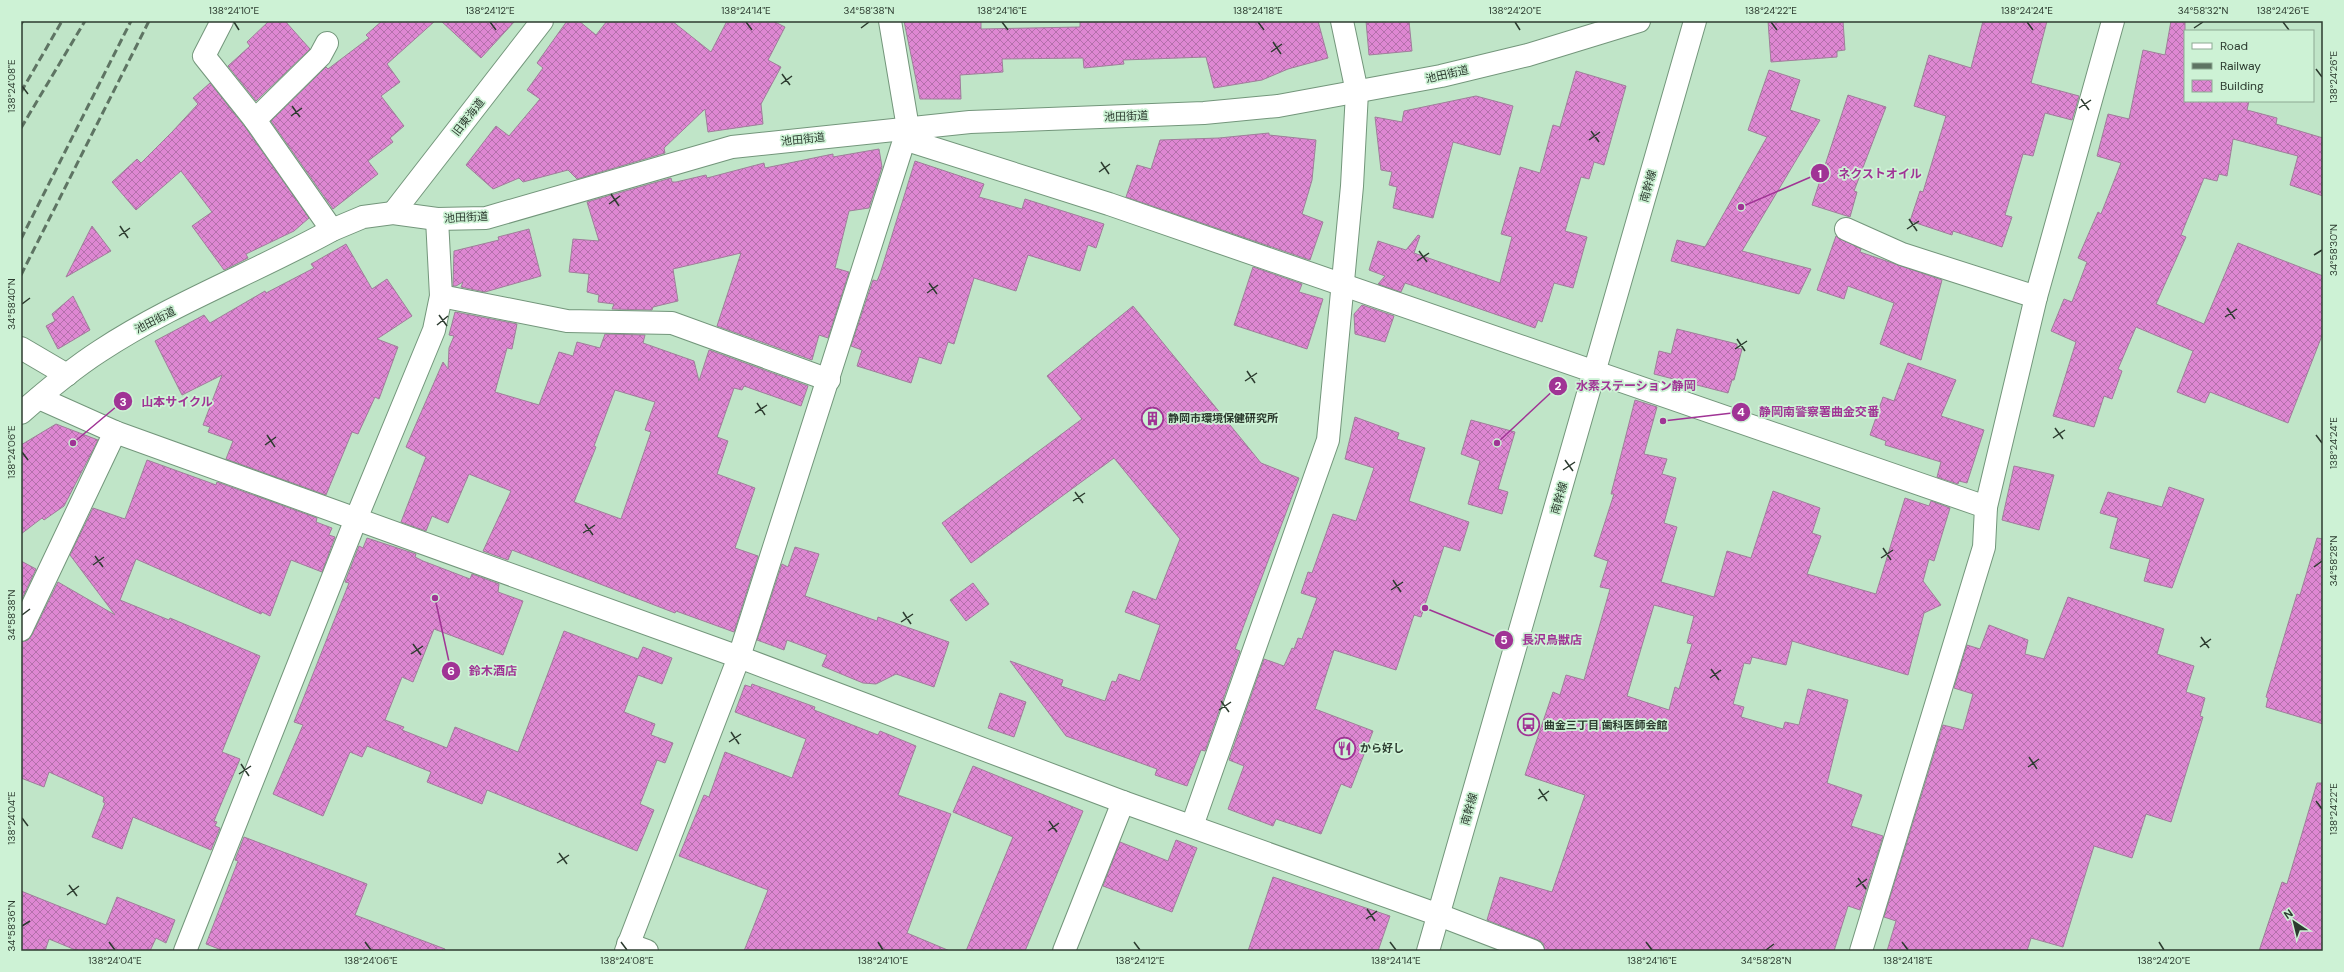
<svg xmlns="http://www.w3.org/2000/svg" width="2344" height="972" font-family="'DM Sans','Noto Sans JP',sans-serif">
	<defs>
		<pattern id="building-cross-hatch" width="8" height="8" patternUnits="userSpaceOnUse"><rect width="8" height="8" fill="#de87d2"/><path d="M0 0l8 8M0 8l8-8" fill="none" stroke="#b470ab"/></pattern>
	</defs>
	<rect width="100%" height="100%" fill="#c0e5c8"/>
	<g fill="url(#building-cross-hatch)" stroke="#9f7f9a" fill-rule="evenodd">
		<path d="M269 21H285L310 49 256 101 228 66 250 46 247 42Z"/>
		<path d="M382 21H435L387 64 400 82 381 96 404 126 390 138 393 142 368 161 378 174 333 209 271 121 326 67 328 69 369 38 366 35Z"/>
		<path d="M441 21H515L481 58Z"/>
		<path d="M567 21H579L596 35 607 21H672L711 52 727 21H773L785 27 768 60 781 67 761 104 763 124 708 132 705 109 664 148 665 153 577 179 568 170 523 182 519 178 493 189 466 165 496 126 509 136 540 99 527 90 543 68 537 63Z"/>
		<path d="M904 21H981V29L1080 27V21H1318L1328 58 1288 69 1262 80 1214 88 1206 57 1123 60 1124 64 1084 68 1083 58 1002 59 1003 72 960 75 961 99H920Z"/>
		<path d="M1366 21H1409L1412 51 1369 55Z"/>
		<path d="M1768 21H1843L1845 50 1837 51V57L1771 62Z"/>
		<path d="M1983 21H2047L2031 83 2079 96 2072 120 2045 113 2033 156 2023 154 2005 215 2012 217 2002 247 1953 231 1952 235 1910 221 1920 191 1923 192 1946 116 1914 106 1929 55 1971 68Z"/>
		<path d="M2171 21H2185V101H2249L2247 110 2277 118 2276 124 2323 138V196L2290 185 2298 156 2233 139 2227 176 2219 174 2217 181 2204 178 2181 235 2186 237 2156 304 2204 324 2238 243 2323 276V333L2288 423 2210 392 2205 403 2177 392 2193 351 2136 327 2118 369 2122 371 2112 399 2104 396 2094 427 2053 416 2076 342 2051 331 2064 299 2072 302 2087 262 2078 258 2098 212 2101 214 2121 163 2097 156 2108 114 2129 119 2143 50 2165 55Z"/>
		<path d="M1769 70 1800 80 1790 110 1820 120 1742 251 1811 269 1799 294 1671 261 1677 240 1705 247 1767 137 1748 130Z"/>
		<path d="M1576 71 1626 86 1604 165 1594 162 1589 179 1581 177 1565 231 1587 237 1573 288 1554 283 1542 322 1538 320 1535 328 1405 283 1401 292 1378 284 1385 276 1369 270 1378 241 1406 250 1418 235 1420 236 1414 253 1500 283 1512 237 1501 234 1520 167 1540 173 1553 125 1560 127Z"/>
		<path d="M210 83 245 127 309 218 294 231 246 254 248 258 224 270 192 226 212 212 181 171 136 210 112 182 137 159 141 163 172 132 198 104 193 98Z"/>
		<path d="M1848 95 1886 107 1854 191 1857 192 1850 217 1812 205Z"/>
		<path d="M1476 96 1513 106 1500 155 1453 142 1433 218 1393 208 1397 187 1389 185 1392 172 1381 170 1375 117 1402 122 1404 111Z"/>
		<path d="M1269 133V135L1316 140 1312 180 1302 214 1323 222 1310 260 1126 197 1137 165 1151 169 1160 140 1219 138Z"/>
		<path d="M879 149 882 167 869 208 849 211 835 268 849 272 828 338 819 335 812 360 717 326 741 253 673 269 678 301 653 307 652 310 612 309 614 304 598 302 599 295 587 292 589 274 569 272 573 239 599 241 587 202 671 178 672 182H676L706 175 707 178 764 163 765 168 833 154V157Z"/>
		<path d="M915 161 984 184 979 197 1022 209 1025 199 1104 224 1096 248 1088 245 1080 271 1028 255 1016 291 974 278 954 344 948 342 941 364 919 357 911 383 857 366 862 350 851 346 873 280 877 281 880 274Z"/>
		<path d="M92 226 111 251 66 277Z"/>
		<path d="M529 229 541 276 485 292 461 287 463 282 456 286H453L454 251 499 240 498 237Z"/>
		<path d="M1836 236 1861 249 1860 252 1942 280 1921 360 1880 344 1894 303 1848 286 1844 299 1817 290Z"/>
		<path d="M346 244 372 289 387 279 412 316 377 339 398 347 379 399 375 397 358 434 352 432 326 495 226 459 233 441 208 432 210 427 203 425 222 375 182 395 155 341 204 315 210 323 265 291 266 293 314 268 311 264Z"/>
		<path d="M1253 267 1302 284 1299 292 1323 299 1307 349 1234 325Z"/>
		<path d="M73 296 90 330 58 349 46 326 55 321 52 314Z"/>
		<path d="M1362 305 1394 316 1385 342 1355 334 1354 314Z"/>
		<path d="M1133 306 1261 463 1299 478 1235 649 1240 651 1205 751 1201 750 1187 786 1155 775 1157 769 1066 736 1010 661 1063 680 1061 686 1105 701 1112 681 1116 682 1119 674 1140 681 1160 625 1125 612 1133 591 1156 600 1180 539 1114 458 971 563 942 523 1082 419 1047 376Z"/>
		<path d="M455 312 517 324 512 349 507 348 495 392 539 405 559 352 573 356 577 342 600 348 605 334 645 335 643 343 694 361 699 381 709 350 808 386 801 406 744 386 742 390 734 388 717 437 728 441 717 474 755 488 735 548 758 556 734 632 676 611 675 613 512 550 508 560 483 551 511 491 469 474 448 523 432 516 426 531 401 522 426 457 406 447 443 362 448 369 449 348 454 336 449 335ZM615 390 655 402 645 430 651 432 621 519 574 502 596 447 594 446Z"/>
		<path d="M1677 329 1737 344V348L1742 349 1734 380H1732L1728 393 1654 374 1659 351 1671 354Z"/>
		<path d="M1908 363 1956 380 1941 416 1984 430 1967 483 1959 481 1958 484 1937 477 1941 462 1885 445 1886 441 1870 435 1883 397 1894 401Z"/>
		<path d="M1635 400 1657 407 1644 454 1667 459 1662 474 1676 478 1664 523 1677 527 1661 582 1714 597 1727 551 1751 558 1773 491 1820 508 1812 533 1821 536 1807 574 1876 594 1905 498 1929 506 1931 501 1950 508 1934 561 1929 559 1923 581 1941 605 1924 613 1908 675 1792 641 1786 665 1752 657 1750 664 1744 663 1733 704 1744 707 1741 717 1783 729 1785 722 1799 725 1808 689 1848 700 1827 783 1862 795 1851 826 1883 836 1860 910 1848 906 1834 951H1545L1543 943 1538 940 1487 920 1500 877 1552 892 1585 795 1525 775 1553 692 1560 695 1566 675 1584 680 1610 589 1600 587 1608 561 1594 556 1614 494H1611ZM1654 605 1694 616 1687 643 1692 644 1679 689 1675 687 1669 710 1627 696Z"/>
		<path d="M1355 417 1399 433 1397 439 1425 448 1409 501 1469 522 1460 551 1444 546 1421 617 1414 615 1396 670 1334 650 1315 709 1373 731 1351 788 1341 784 1321 834 1276 819 1273 826 1228 809 1244 766 1229 760 1264 659 1284 666 1292 648 1294 649 1298 638 1302 639 1317 598 1301 593 1308 572 1312 573 1333 514 1356 521 1374 468 1345 459Z"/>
		<path d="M1471 420 1515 432 1498 489 1508 492 1502 514 1468 504 1480 461 1461 454Z"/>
		<path d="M56 424 98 440 64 506 44 520 42 518 21 534V445Z"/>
		<path d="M147 460 208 482 216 485 217 482 317 518 316 522 332 528 329 535 335 537 322 572 291 560 270 616 262 612 261 614 136 559 120 600 169 620 170 618 260 656 222 752 240 759 214 821 217 822 215 826 220 828 211 850 133 817 122 849 92 837 105 803 103 802 104 797 49 772 44 787 21 778V642L28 640 32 635 58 582 115 615 70 555 93 508 125 519Z"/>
		<path d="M2014 466 2054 475 2039 530 2002 520Z"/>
		<path d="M2169 487 2204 499 2172 588 2144 581 2150 559 2110 548 2118 518 2100 513 2108 492 2162 507Z"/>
		<path d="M367 538 416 554 415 557 423 561 470 579 472 574 499 584 498 592 523 601 503 655 434 629 413 682 402 677 385 720 404 727 402 730 447 748 455 727 518 752 564 631 638 659 643 647 672 658 662 684 638 675 624 712 655 724 651 735 673 743 665 763 657 760 640 804 654 810 637 851 487 790 482 804 427 782 431 772 367 746 362 757 350 752 323 816 273 794 303 725 294 722 349 583 345 582 359 546 363 548Z"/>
		<path d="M2317 538 2323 539V724L2266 707 2268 698 2266 697 2297 594 2300 595Z"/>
		<path d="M795 547 819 554 805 596 877 621 878 617 949 642 934 687 896 674 876 684 863 683 822 666 827 655 787 640 784 650 757 640 782 564 788 567Z"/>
		<path d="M21 561 36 569 21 601Z"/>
		<path d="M973 583 989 604 966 621 950 600Z"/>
		<path d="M2068 597 2164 629 2157 654 2194 666 2186 692 2205 698 2200 716 2203 717 2171 822 2146 814 2132 858 2094 846 2063 947 2031 938 2027 951H1887L1896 921 1884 917 1943 725 1963 730 1973 694 1954 688 1967 645 1980 649 1989 625 2028 640 2025 654 2044 659Z"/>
		<path d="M752 684 815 707 814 710 878 735 880 731 916 746 898 795 951 814 907 933 950 951H744L768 890 679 856 704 795 709 797 725 752 792 778 806 739 735 712 745 685 751 687Z"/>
		<path d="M1000 693 1026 702 1014 737 988 728Z"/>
		<path d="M973 766 1083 811 1025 951H966L1013 837 953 812Z"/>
		<path d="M2317 783H2323V951H2259L2282 882 2287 884Z"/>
		<path d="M244 837 367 884 355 915 445 949V951H224L206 944 238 861 235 860Z"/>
		<path d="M1176 840 1197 848 1172 912 1103 886 1120 842 1168 861Z"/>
		<path d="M1273 877 1390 916 1378 951H1248Z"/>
		<path d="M21 891 106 925 117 897 175 920 166 943 156 938 150 951H78L49 939 45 951H21Z"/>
	</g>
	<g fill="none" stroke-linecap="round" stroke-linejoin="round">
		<defs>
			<g id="minor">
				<path d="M222 21 204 56 255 120 332 230"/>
				<path d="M255 120 320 56 327 43"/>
				<path d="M904 139 1109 204 1986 507"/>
				<path d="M1846 229 1902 254 2036 297"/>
				<path d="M441 296 567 321 672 323 829 380"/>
				<path d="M21 348 67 375"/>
				<path d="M39 398 115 432 739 657 1123 802 1439 915"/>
				<path d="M21 630 115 432"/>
				<path d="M1192 826 1328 440 1352 186 1357 92 1342 21"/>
				<path d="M628 944 647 951"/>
				<path d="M185 951 356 519 434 330 441 296 437 219"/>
				<path d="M626 951 739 657 908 128 890 21"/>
				<path d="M1064 951 1123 802"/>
				<path d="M1861 951 1984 547 1986 507 2036 297 2113 21"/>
			</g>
			<g id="tertiary">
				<path d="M393 213 542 21"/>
				<path d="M21 413C46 391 72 369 100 351 173 303 256 272 332 230L363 217 393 213 437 219 486 218 732 147 970 122 1204 113 1278 106 1441 76 1528 55 1639 21"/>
				<path d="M1439 915 1533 951"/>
			</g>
			<path id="secondary" d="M1428 951 1695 21"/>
		</defs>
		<use href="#minor" stroke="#73967b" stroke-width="24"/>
		<use href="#tertiary" stroke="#73967b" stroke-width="24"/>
		<use href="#secondary" stroke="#73967b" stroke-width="24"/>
		<use href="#minor" stroke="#fff" stroke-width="22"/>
		<use href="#tertiary" stroke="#fff" stroke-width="22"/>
		<use href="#secondary" stroke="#fff" stroke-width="22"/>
		<g stroke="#5e7463" stroke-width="3" stroke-dasharray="8 4" stroke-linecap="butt">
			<path d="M21 24 23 21"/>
			<path d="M21 92 62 21"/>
			<path d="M21 128 85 21"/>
			<path d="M21 239 131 21"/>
			<path d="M21 275 149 21"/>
		</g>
	</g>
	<path fill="none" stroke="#2c3b2f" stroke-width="1.5" d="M234 22 239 30M490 22 496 30M746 22 752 30M1002 22 1008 30M1258 22 1264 30M1515 22 1520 30M1771 22 1777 30M2027 22 2033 30M2283 22 2289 30M861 28 869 22M2194 28 2203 22M1273 42 1281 54M1271 52 1282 44M2316 69 2322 77M782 74 790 85M781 84 792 76M22 86 28 94M2081 99 2089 110M292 106 300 117M2079 108 2091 100M291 116 302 108M1591 131 1599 142M1589 140 1600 132M1101 162 1109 174M1099 172 1110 164M611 194 619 206M609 204 620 196M1909 219 1917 231M120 226 128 238M1907 229 1919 221M119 236 130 228M1419 251 1427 262M2314 255 2322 250M1417 261 1429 253M929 283 937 294M927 293 938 285M22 304 30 298M2227 308 2235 319M439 315 447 326M2225 317 2237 309M437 325 448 316M1737 339 1745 351M1735 349 1747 341M1247 371 1255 383M1245 381 1257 373M757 403 765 415M755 413 767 405M2055 428 2063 439M267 435 275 447M2316 435 2322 443M2053 438 2065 430M265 445 276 437M22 452 28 460M1565 460 1573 471M1563 470 1575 462M1075 492 1083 503M1073 501 1085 493M585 524 593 535M583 533 595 525M1883 548 1891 560M95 556 103 567M1881 558 1893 550M93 565 104 557M2314 567 2322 561M1393 580 1401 592M1391 590 1403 582M903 612 911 624M22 615 30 609M901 622 913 614M2201 637 2209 648M413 644 421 655M2200 647 2211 639M411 654 423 646M1711 669 1719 680M1710 678 1721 670M1221 701 1229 712M1219 710 1231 702M731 732 739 744M729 742 741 734M2029 757 2037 769M241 764 249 776M2028 767 2039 759M239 774 251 766M1539 789 1547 801M1538 799 1549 791M2316 801 2322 809M22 818 28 826M1049 821 1057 832M1048 831 1059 823M559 853 567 864M557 863 569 855M1858 878 1866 889M69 885 77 896M1856 887 1867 879M67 895 79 886M1367 909 1375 921M1366 919 1377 911M22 926 30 921M109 942 115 950M365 942 371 950M621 942 627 950M878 942 883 950M1134 942 1140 950M1390 942 1396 950M1646 942 1652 950M1902 942 1908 950M2159 942 2164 950M1766 950 1774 944"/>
	<defs>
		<symbol id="building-ring" viewBox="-11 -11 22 22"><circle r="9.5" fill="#cdf2d5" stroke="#a03495" stroke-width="1.5"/><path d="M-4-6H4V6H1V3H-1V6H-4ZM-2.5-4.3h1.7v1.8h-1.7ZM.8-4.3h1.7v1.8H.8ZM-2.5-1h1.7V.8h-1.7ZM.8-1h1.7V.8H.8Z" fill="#a03495"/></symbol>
		<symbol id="bus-ring" viewBox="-11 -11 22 22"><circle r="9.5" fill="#cdf2d5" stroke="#a03495" stroke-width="1.5"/><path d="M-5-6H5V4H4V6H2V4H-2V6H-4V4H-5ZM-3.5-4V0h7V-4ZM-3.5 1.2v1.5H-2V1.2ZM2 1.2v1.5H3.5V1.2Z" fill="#a03495"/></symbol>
		<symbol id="restaurant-ring" viewBox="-11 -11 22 22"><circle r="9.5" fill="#cdf2d5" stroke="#a03495" stroke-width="1.5"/><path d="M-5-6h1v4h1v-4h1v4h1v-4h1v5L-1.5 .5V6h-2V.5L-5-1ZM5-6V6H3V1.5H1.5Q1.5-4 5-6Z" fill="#a03495"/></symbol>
	</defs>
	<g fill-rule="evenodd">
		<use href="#building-ring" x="1140" y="406" width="25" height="25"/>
		<use href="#bus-ring" x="1516" y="712" width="25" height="25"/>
		<use href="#restaurant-ring" x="1332" y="736" width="25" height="25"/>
	</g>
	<g text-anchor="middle" stroke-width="3.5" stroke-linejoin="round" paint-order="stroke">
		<g font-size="11" fill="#2c3b2f" stroke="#cdf2d5">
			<text transform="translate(1447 74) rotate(-13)" y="4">池田街道</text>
			<text transform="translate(1126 116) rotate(-2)" y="4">池田街道</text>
			<text transform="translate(468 117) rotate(-52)" y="4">旧東海道</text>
			<text transform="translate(803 139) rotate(-6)" y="4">池田街道</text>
			<text transform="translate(1648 186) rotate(-74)" y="4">南幹線</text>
			<text transform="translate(466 217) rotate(-3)" y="4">池田街道</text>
			<text transform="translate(155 320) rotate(-27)" y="4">池田街道</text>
			<text transform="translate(1559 498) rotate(-74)" y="4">南幹線</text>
			<text transform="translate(1469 809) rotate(-74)" y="4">南幹線</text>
		</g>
		<g font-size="11" font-weight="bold" fill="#2c3b2f" stroke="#cdf2d5" text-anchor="start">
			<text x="1168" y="422">静岡市環境保健研究所</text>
			<text x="1544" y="729">曲金三丁目 歯科医師会館</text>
			<text x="1360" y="752">から好し</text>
		</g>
	</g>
	<path fill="none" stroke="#a03495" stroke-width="1.5" d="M1741 207L1820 173M1497 443L1558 386M73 443L123 401M1663 421L1741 412M1425 608L1504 640M435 598L451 671"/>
	<g fill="#a03495" stroke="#cdf2d5" stroke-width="1.5">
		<circle cx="1741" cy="207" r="4"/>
		<circle cx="1497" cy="443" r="4"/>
		<circle cx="73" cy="443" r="4"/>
		<circle cx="1663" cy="421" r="4"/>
		<circle cx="1425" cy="608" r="4"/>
		<circle cx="435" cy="598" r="4"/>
		<circle cx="1820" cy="173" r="10"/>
		<circle cx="1558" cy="386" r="10"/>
		<circle cx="123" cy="401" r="10"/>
		<circle cx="1741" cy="412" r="10"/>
		<circle cx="1504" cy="640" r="10"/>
		<circle cx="451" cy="671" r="10"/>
	</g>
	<g font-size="12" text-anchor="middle" font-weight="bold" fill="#fff">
		<text x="1820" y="178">1</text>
		<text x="1558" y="390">2</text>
		<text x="123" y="406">3</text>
		<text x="1741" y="416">4</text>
		<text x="1504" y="644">5</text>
		<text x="451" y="675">6</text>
	</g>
	<g font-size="12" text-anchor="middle" font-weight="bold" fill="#a03495" stroke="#cdf2d5" stroke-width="3.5" stroke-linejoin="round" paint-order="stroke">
		<text x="1880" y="178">ネクストオイル</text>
		<text x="1636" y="390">水素ステーション静岡</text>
		<text x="177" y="406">山本サイクル</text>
		<text x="1819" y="416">静岡南警察署曲金交番</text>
		<text x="1552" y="644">長沢鳥獣店</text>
		<text x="493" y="675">鈴木酒店</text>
	</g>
	<rect width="2344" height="972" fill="none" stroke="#cdf2d5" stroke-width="44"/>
	<rect x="2184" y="30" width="130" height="72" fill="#cdf2d5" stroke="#8da993"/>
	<rect x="2192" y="43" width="20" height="6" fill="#ffffff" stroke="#8da993"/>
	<text x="2220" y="50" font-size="12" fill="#2c3b2f">Road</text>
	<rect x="2192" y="63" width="20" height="6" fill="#5e7463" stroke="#8da993"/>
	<text x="2220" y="70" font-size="12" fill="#2c3b2f">Railway</text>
	<rect x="2192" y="80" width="20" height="12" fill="url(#building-cross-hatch)" stroke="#8da993"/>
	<text x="2220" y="90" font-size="12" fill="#2c3b2f">Building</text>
	<g transform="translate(2294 922) rotate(325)" stroke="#cdf2d5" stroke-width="3" paint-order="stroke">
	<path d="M0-3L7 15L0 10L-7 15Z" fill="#2c3b2f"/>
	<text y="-6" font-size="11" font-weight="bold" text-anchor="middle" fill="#2c3b2f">N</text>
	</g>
	<rect x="22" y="22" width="2300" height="928" fill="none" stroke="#2c3b2f" stroke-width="1.5"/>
	<g font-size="10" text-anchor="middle" fill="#2c3b2f">
		<text x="234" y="14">138°24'10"E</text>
		<text x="490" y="14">138°24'12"E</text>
		<text x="746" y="14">138°24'14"E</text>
		<text x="869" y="14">34°58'38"N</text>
		<text x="1002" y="14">138°24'16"E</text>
		<text x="1258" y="14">138°24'18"E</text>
		<text x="1515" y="14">138°24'20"E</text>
		<text x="1771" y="14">138°24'22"E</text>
		<text x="2027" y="14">138°24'24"E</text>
		<text x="2203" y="14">34°58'32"N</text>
		<text x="2283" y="14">138°24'26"E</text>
		<text transform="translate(2333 77) rotate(-90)" y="4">138°24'26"E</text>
		<text transform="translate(11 86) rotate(-90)" y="4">138°24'08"E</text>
		<text transform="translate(2333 250) rotate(-90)" y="4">34°58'30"N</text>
		<text transform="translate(11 304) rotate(-90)" y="4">34°58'40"N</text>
		<text transform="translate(2333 443) rotate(-90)" y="4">138°24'24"E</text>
		<text transform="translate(11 452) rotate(-90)" y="4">138°24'06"E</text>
		<text transform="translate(2333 561) rotate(-90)" y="4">34°58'28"N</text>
		<text transform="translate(11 615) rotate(-90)" y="4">34°58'38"N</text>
		<text transform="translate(2333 809) rotate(-90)" y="4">138°24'22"E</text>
		<text transform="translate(11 818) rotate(-90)" y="4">138°24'04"E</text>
		<text transform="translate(11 926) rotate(-90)" y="4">34°58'36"N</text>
		<text x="115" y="964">138°24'04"E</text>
		<text x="371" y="964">138°24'06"E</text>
		<text x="627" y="964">138°24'08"E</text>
		<text x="883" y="964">138°24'10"E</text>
		<text x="1140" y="964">138°24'12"E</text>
		<text x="1396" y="964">138°24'14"E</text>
		<text x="1652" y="964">138°24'16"E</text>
		<text x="1766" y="964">34°58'28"N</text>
		<text x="1908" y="964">138°24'18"E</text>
		<text x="2164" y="964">138°24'20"E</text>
	</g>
</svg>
